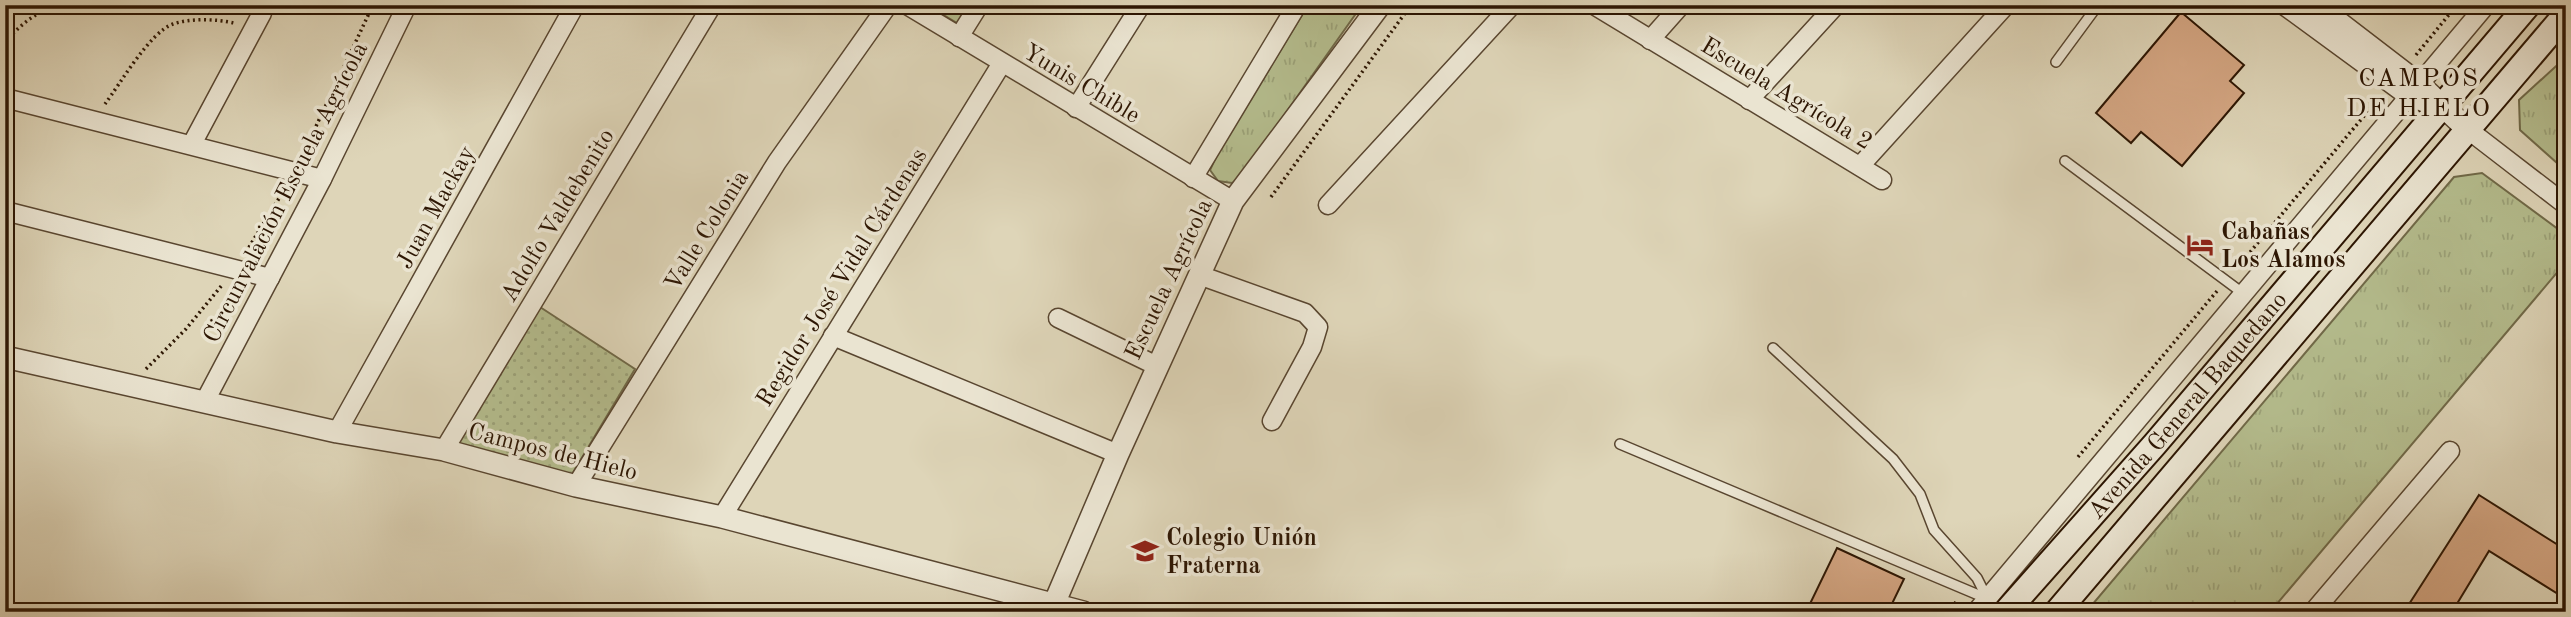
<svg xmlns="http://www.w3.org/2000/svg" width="2571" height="617" font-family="'Old Standard TT',serif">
	<defs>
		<pattern id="grass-tufts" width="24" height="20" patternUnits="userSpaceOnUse" patternTransform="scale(1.75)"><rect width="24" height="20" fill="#b4bc8d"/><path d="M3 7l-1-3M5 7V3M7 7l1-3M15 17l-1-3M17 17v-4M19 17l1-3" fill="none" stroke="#9ba178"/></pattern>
		<pattern id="park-dots" width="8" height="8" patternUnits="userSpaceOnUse" patternTransform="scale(1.75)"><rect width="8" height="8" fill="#b4bc8d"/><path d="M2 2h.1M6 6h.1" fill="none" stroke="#9ba178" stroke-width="1.8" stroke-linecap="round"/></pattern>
	</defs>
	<rect width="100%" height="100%" fill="#ded5b8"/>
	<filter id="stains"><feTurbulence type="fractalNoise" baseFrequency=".00286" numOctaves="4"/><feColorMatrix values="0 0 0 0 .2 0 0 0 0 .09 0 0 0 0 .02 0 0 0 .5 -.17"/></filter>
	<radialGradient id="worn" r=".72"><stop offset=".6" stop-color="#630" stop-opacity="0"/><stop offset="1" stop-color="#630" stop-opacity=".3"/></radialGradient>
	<g fill="url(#grass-tufts)" stroke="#706948" stroke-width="2">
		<path d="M927 5H974L957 23Z"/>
		<path d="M1308 5H1362L1239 179 1232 183 1218 181 1210 170 1217 155Z"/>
		<path d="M2566 57V171L2520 130 2519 100Z"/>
		<path d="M2482 173 2566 235V262L2270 612H2086L2454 177Z"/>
	</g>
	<path fill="url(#park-dots)" stroke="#706948" stroke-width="2" d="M540 307 635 369 571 476 454 446Z"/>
	<g fill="#d4a683" stroke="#2d1603" stroke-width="2">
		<path d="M2181 12 2244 65 2230 81 2244 93 2182 166 2141 132 2131 143 2096 113Z"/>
		<path d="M2479 495 2566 550V599L2489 551 2452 612H2404Z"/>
		<path d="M1837 548 1904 579 1888 612H1806Z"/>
	</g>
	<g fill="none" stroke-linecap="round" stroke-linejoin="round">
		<defs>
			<g id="service">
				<path d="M2056 62 2098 5"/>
				<path d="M2065 161 2244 294"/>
				<path d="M1773 348 1893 459 1920 494 1934 530 1977 578 1987 598"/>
				<path d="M1620 444 1988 599"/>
			</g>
			<g id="minor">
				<path d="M907 5 1233 201"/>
				<path d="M1594 5 1882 180"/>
				<path d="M959 37 979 5"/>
				<path d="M1650 40 1681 5"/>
				<path d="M5 98 322 179"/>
				<path d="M1749 100 1836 5"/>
				<path d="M1076 108 1141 5"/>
				<path d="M2466 128 2566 205"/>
				<path d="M192 144 262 13"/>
				<path d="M1860 166 2006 5"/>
				<path d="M1193 178 1297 5"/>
				<path d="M1328 205 1512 5"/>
				<path d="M5 211 270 278"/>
				<path d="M1199 275 1305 313 1318 327 1312 347 1272 421"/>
				<path d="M1058 318 1157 366"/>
				<path d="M833 336 1118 454"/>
				<path d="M205 401 322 179 407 5"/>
				<path d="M337 432 575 5"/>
				<path d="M444 450 712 5"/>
				<path d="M576 486 777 162 888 5"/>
				<path d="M722 517 1002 63"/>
				<path d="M1976 612 2486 5"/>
				<path d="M2313 612 2450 451"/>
			</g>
			<g id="tertiary">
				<path d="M2286 5 2409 95 2435 105"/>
				<path d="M2316 5 2419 84 2466 128"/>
				<path d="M5 357 337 432 444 450 576 486 722 517 1083 612"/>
				<path d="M1054 604 1118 454 1233 201 1380 5"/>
			</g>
			<g id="secondary">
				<path id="s1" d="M2006 612 2155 444 2528 5"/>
				<path d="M2057 612 2566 14"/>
			</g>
		</defs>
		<use href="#service" stroke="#594630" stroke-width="12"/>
		<use href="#minor" stroke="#594630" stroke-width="21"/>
		<use href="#tertiary" stroke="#594630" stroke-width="24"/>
		<use href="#secondary" stroke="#2d1603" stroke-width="28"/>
		<g stroke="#2d1603" stroke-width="3.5" stroke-dasharray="2 3.5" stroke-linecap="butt">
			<path d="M5 41C17 30 30 15 46 11 61 7 76 11 91 5"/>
			<path d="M2416 55 2457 5"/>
			<path d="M105 104C120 84 150 32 173 24 190 18 217 19 234 23"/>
			<path d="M302 156 373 5"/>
			<path d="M1271 197 1411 5"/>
			<path d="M246 252 286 187"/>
			<path d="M2236 269 2379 98"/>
			<path d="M146 369 186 329 223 284"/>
			<path d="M2078 457 2217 291"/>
			<path d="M1948 612 1956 602"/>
		</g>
		<use href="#service" stroke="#eae4d1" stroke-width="9"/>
		<use href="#minor" stroke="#eae4d1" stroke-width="18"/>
		<use href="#tertiary" stroke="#eae4d1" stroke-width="21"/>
		<use href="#secondary" stroke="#eae4d1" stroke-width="24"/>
	</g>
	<defs>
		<symbol id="hotel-bare" viewBox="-9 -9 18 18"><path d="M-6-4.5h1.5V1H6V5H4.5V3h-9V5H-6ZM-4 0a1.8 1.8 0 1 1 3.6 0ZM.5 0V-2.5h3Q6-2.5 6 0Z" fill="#8f2418" stroke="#eae4d1" stroke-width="2.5" paint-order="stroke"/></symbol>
		<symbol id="school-bare" viewBox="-9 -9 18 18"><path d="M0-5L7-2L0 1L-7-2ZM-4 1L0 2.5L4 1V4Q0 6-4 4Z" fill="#8f2418" stroke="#eae4d1" stroke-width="2.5" paint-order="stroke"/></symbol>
	</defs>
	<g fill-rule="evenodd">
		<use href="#hotel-bare" x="2181" y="226" width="38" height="38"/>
		<use href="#school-bare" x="1126" y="532" width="38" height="38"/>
	</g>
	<g text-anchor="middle" stroke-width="7" stroke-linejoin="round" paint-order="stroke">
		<g font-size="24" fill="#2d1603" stroke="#eae4d1">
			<text transform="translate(1082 83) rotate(31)" y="8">Yunis Chible</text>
			<text transform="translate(1787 93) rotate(31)" y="8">Escuela Agrícola 2</text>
			<text transform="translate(285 192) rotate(-63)" y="8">Circunvalación Escuela Agrícola</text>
			<text transform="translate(435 207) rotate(-61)" y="8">Juan Mackay</text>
			<text transform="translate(557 215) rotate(-59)" y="8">Adolfo Valdebenito</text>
			<text transform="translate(706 230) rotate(-58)" y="8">Valle Colonia</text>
			<text transform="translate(841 277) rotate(-58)" y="8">Regidor José Vidal Cárdenas</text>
			<text transform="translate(1168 279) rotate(-65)" y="8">Escuela Agrícola</text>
			<text dy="8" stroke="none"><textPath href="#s1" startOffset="275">Avenida General Baquedano</textPath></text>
			<text transform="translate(553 451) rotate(14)" y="8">Campos de Hielo</text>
		</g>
		<g font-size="24" font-weight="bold" fill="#2d1603" stroke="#eae4d1" text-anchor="start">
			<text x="2221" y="239">Cabañas<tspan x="2221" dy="28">Los Alamos</tspan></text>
			<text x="1166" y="545">Colegio Unión<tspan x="1166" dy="28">Fraterna</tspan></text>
		</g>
		<g font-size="26" letter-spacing="2" fill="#2d1603" stroke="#eae4d1">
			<text x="2419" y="86">CAMPOS<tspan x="2419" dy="30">DE HIELO</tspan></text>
		</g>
	</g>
	<rect width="2571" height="617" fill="none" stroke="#ded5b8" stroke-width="28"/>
	<rect x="7" y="7" width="2557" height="603" fill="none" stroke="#2d1603" stroke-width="3.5"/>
	<rect x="14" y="14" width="2543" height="589" fill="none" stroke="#2d1603" stroke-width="2"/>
	<rect width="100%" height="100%" filter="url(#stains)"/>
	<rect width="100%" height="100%" fill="url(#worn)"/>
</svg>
